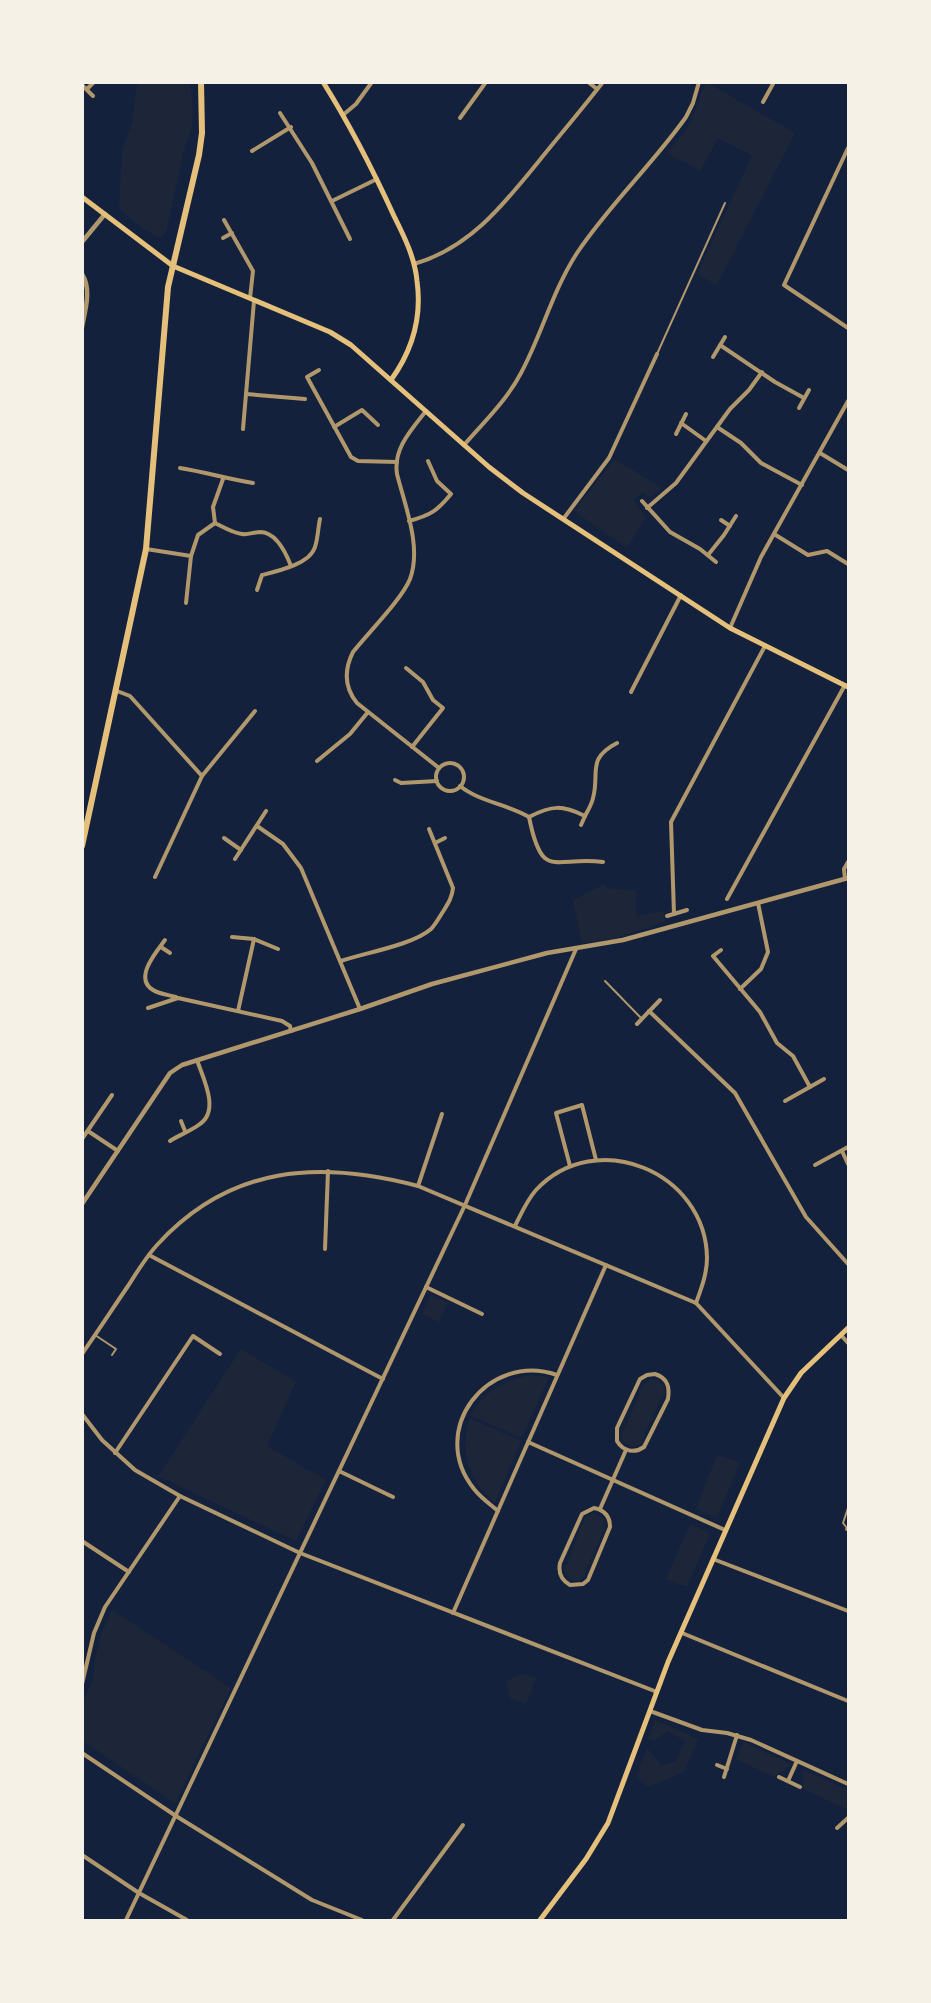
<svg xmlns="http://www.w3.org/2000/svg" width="931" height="2003" font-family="'Space Grotesk',sans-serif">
	<rect width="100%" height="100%" fill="#14213d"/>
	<g fill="#1d2539">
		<path d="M706 82 795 133 717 285 697 274 752 156 718 138 700 171 667 153 689 126Z"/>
		<path d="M137 83H190C193 105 196 125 185 145L166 233 159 238 142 228 119 209 122 149 132 124Z"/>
		<path d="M616 460 662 488 651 497 647 496 644 492 633 500 646 517 627 548 574 511 613 461Z"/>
		<path d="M604 884 607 888 636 891V916L664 911 665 922 612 939 582 943 573 900Z"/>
		<path d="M431 1295 448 1303 439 1322 422 1314Z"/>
		<path d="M241 1349 296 1382 267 1446 326 1480 296 1541 158 1476Z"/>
		<path d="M531 1375 549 1377 522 1438 470 1415C484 1392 504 1380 531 1375Z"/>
		<path d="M655 1379 663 1385 665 1395 662 1397 642 1439 643 1441C637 1449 628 1448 622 1440L621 1432 624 1430 642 1388V1386L649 1380Z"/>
		<path d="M469 1418 521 1441 495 1503C468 1481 459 1452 469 1418Z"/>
		<path d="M717 1455 740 1462 717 1518 696 1509Z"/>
		<path d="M593 1513 603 1518 605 1528 585 1572V1575L579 1581 571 1580 565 1574 564 1566 567 1564 584 1519Z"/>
		<path d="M690 1524 710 1533 687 1587 666 1579Z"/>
		<path d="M112 1610 231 1688 175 1803 83 1741V1702L93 1679 94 1665 101 1634Z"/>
		<path d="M522 1674 536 1678 526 1704 510 1698 506 1681Z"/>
		<path d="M655 1720 698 1739 684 1772 648 1787 636 1777 647 1748 661 1765 675 1762 685 1741 668 1731 655 1740 648 1739Z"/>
		<path d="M744 1742 792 1765 774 1777 736 1759Z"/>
		<path d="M802 1769 848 1790V1810L804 1789Z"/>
	</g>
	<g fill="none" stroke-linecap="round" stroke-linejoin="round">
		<g stroke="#b1986c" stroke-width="2">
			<path d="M657 354 725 203"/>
			<path d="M605 981 642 1019"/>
			<path d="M95 1335 116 1349 112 1355"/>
			<path d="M847 1528 843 1523 848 1508"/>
		</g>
		<g stroke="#b1986c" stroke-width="4">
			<path d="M588 82 597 89"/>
			<path d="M82 85 93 96"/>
			<path d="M87 89 93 83"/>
			<path d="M763 102 774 82"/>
			<path d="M280 113 312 163 350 239"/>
			<path d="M343 115 356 104 372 82"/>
			<path d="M460 118 486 82"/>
			<path d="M848 148 784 285 848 328"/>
			<path d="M252 151 291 127"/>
			<path d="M332 201 377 179"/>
			<path d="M224 220 253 271 250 298"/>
			<path d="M223 238 232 233"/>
			<path d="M414 264C470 248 504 204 539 161 560 135 582 109 603 82"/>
			<path d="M720 345 775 382 804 398"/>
			<path d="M713 357 725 337"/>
			<path d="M319 370 307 377 351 457 358 461 397 462"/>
			<path d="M246 394 305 399"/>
			<path d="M799 408 809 390"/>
			<path d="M426 411C411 430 393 449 397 474 405 506 422 547 410 579 402 599 368 633 353 652 344 670 344 687 357 703L439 768"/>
			<path d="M681 423 706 441"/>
			<path d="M334 427 362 410 378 425"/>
			<path d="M717 427 741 443 761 463 802 485"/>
			<path d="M243 429 254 301"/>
			<path d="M676 434 686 414"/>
			<path d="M464 445C484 422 507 400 521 373 542 334 552 292 577 253 609 205 652 165 686 117L693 103 699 82"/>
			<path d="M820 453 848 470"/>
			<path d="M180 468C205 472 228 479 253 483"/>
			<path d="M223 479 213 507 215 523C223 527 233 533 242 534 248 535 254 532 261 532 277 533 286 553 291 566"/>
			<path d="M642 501 670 532 700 549 716 562"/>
			<path d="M647 508 676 483 730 409 749 390 762 372"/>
			<path d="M564 518 609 458 657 354"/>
			<path d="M721 520 730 526"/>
			<path d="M409 521C431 515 437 511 451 494L437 481 428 461"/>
			<path d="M774 534 808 555 827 551 848 564"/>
			<path d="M146 549 191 556"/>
			<path d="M708 555 724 535 736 516"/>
			<path d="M257 590 262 575C278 571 310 564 315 547 318 538 318 528 320 519"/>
			<path d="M186 603 191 556 198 535 215 523"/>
			<path d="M730 628 761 557 848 401"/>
			<path d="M406 668 423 682 433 700 443 708 412 747"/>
			<path d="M117 691 130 696 202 776"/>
			<path d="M631 692 681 595"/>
			<path d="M317 761 350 734 368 712"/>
			<circle cx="450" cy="777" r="14"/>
			<path d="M395 780 401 783 437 781"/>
			<path d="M460 786C480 802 507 804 529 817 542 882 554 856 603 862"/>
			<path d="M529 817C552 805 562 805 585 816 588 810 592 804 593 798 600 773 586 759 617 743"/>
			<path d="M581 825 585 816"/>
			<path d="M257 826 283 844 301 868 360 1009"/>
			<path d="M224 838 241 850"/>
			<path d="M435 843 445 838"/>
			<path d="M235 859 266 811"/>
			<path d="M155 877 202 776 255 711"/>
			<path d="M845 879 844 869 848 862"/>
			<path d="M727 899 845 685"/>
			<path d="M674 914 671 822 765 646"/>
			<path d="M667 916 687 910"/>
			<path d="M232 937 254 939 278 949"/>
			<path d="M165 940C157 951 133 978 153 990 159 994 169 995 176 997"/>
			<path d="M161 947 170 953"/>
			<path d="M721 950 713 956 760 1012 777 1043 793 1056 810 1087"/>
			<path d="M341 961C364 953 413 945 431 929 436 924 440 916 444 910 449 902 452 897 453 888L429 829"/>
			<path d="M740 989 761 969 768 952 758 903"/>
			<path d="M148 1008 178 998 282 1021 290 1026 291 1031"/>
			<path d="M238 1011 254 939"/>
			<path d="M649 1011 735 1093 806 1217 848 1264"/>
			<path d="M637 1024 660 1000"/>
			<path d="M785 1101 824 1079"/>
			<path d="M181 1121 185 1131"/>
			<path d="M88 1131 118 1151"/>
			<path d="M82 1139 112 1095"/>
			<path d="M170 1141C179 1135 191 1131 200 1124 220 1110 203 1078 197 1060"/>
			<path d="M842 1151 848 1164"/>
			<path d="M815 1165 848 1147"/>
			<path d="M570 1166 556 1113 582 1105 596 1160"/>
			<path d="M418 1186 442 1114"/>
			<path d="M515 1226C521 1214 527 1200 536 1190 596 1126 706 1172 707 1258 707 1274 701 1289 696 1303"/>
			<path d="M325 1249 328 1171"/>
			<path d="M149 1255 383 1379"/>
			<path d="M426 1287 482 1314"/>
			<path d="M841 1335 848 1343"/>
			<path d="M82 1354C98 1331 113 1308 128 1286 137 1272 146 1257 157 1245 230 1165 319 1160 418 1186L696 1303 784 1398"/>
			<path d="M655 1374C667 1378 670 1386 668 1399L644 1447C634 1454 623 1451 617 1441V1428L640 1379 647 1375Z"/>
			<path d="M82 1414 102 1440 135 1470 180 1496 300 1553 657 1692"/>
			<path d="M528 1442 725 1530"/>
			<path d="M115 1453 193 1336 220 1354"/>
			<path d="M339 1471 393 1497"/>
			<path d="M594 1508C604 1510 610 1516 610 1527L588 1580 583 1584 570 1585C561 1580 558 1573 560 1563L582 1514Z"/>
			<path d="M600 1509 626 1450"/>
			<path d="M498 1511C490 1504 481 1498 474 1489 427 1431 487 1351 557 1375"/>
			<path d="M847 1529H848"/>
			<path d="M82 1541 129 1572"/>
			<path d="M713 1559 848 1611"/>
			<path d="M453 1613 606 1265"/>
			<path d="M682 1633 848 1701"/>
			<path d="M82 1684 94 1633 105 1607 180 1496"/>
			<path d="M650 1711 702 1730 727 1733 751 1740 848 1784"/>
			<path d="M82 1753 176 1816 312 1900 362 1920"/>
			<path d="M717 1765 727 1769"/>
			<path d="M724 1777 737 1735"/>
			<path d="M779 1777 800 1787"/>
			<path d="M788 1781 797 1761"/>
			<path d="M837 1828 848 1818"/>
			<path d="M82 1855 139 1893 187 1920"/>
			<path d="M126 1920 465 1205 576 949"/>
			<path d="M393 1920 463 1825"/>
		</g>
		<g stroke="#b1986c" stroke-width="4.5">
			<path d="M82 242 105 214"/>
			<path d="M82 274C92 289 85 311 82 327"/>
			<path d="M82 1204 170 1073 182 1065 360 1009 432 984 547 953 623 940 848 878"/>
		</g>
		<g stroke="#e5c07b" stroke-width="5">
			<path d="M323 82C350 125 373 170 394 216 404 236 415 258 417 281 422 317 412 351 391 380"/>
			<path d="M82 197 173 266 330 332 351 345 489 467 523 493 730 628 848 687"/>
			<path d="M540 1920 586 1859 608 1823 668 1662 784 1398 801 1373 848 1328"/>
		</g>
		<path stroke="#e5c07b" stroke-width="6" d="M82 846 146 549 168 287 199 155 202 133 201 82"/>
	</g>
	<rect width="931" height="2003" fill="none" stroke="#f6f1e7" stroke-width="168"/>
</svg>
